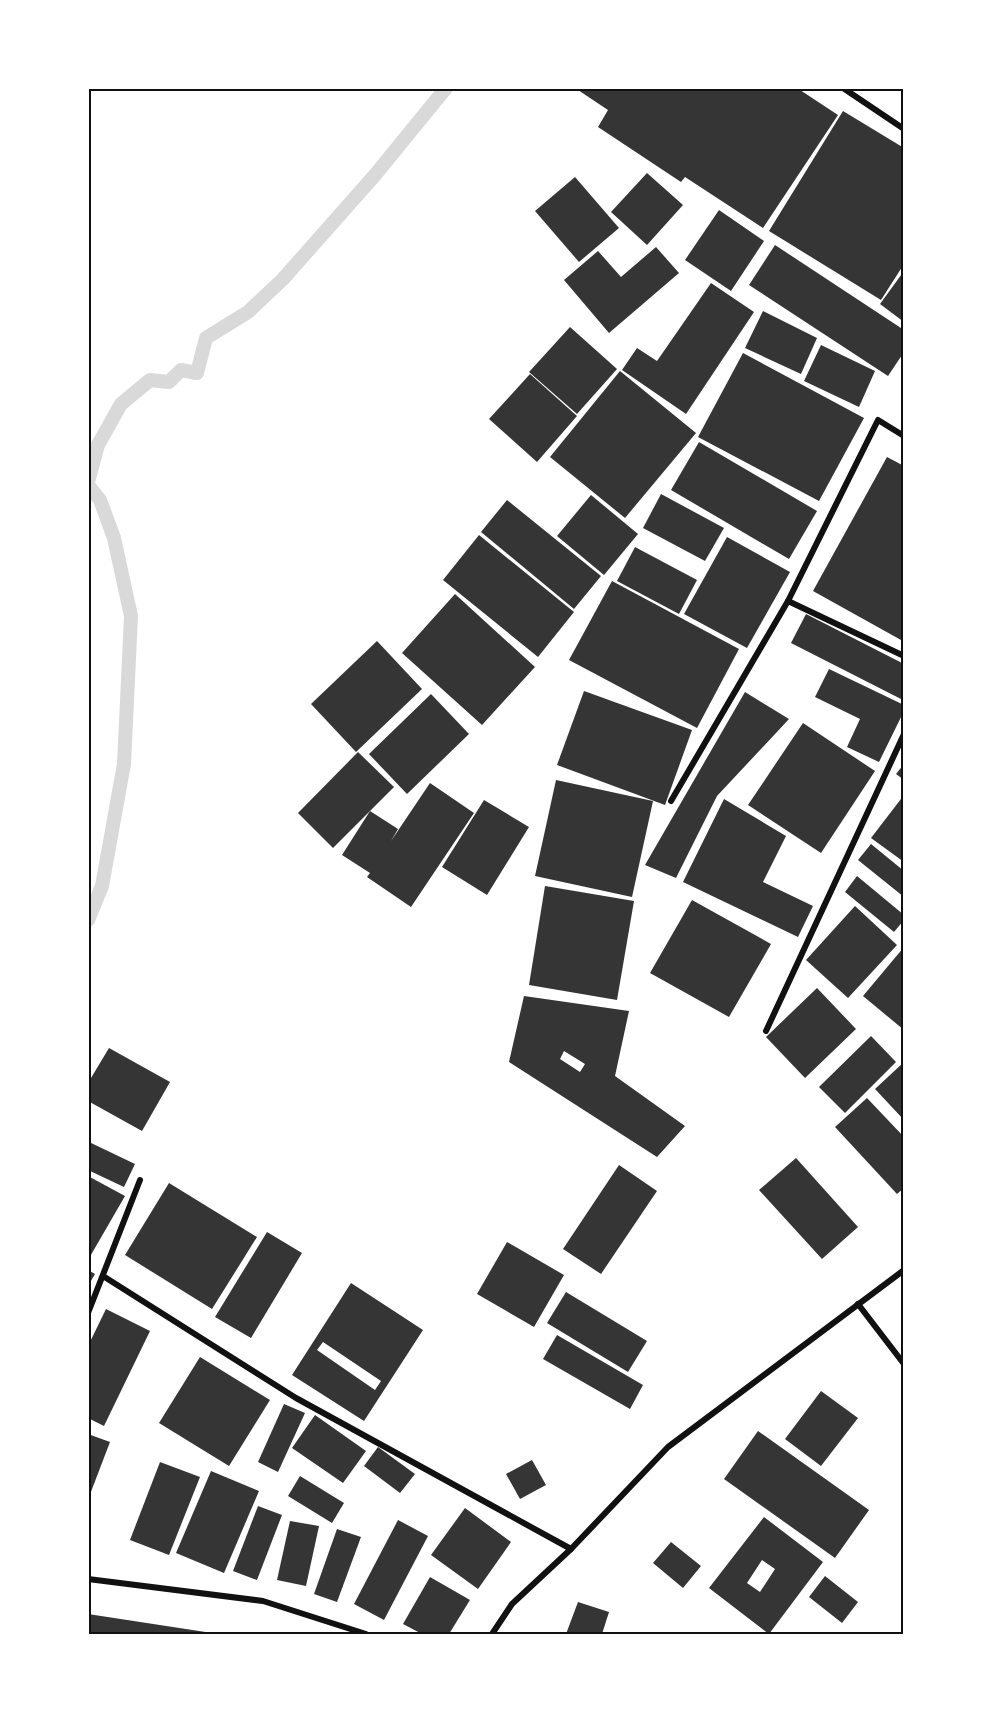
<svg xmlns="http://www.w3.org/2000/svg" width="992" height="1723" font-family="'Exo 2',sans-serif">
	<rect width="100%" height="100%" fill="#fff"/>
	<g fill="none" stroke-linecap="round" stroke-linejoin="round">
		<g stroke="#d9d9d9" stroke-width="14">
			<path d="M88 482 98 445 121 404 150 380 169 382 181 370 197 373 206 338 248 312 283 279 375 175 446 88"/>
			<path d="M88 485 100 500 114 538 131 616 124 764 102 886 88 920"/>
		</g>
	</g>
	<g fill="#353535" fill-rule="evenodd">
		<path d="M575 88H797L838 115 763 228 685 177 681 182 598 127 608 110Z"/>
		<path d="M843 111 904 148V264L881 300 769 231Z"/>
		<path d="M647 173 683 205 647 245 611 212Z"/>
		<path d="M575 177 619 228 579 262 535 211Z"/>
		<path d="M719 210 764 241 731 291 685 260Z"/>
		<path d="M775 245 904 330V352L888 376 749 285Z"/>
		<path d="M656 247 679 273 609 333 564 280 598 251 621 277Z"/>
		<path d="M904 271V322L880 304Z"/>
		<path d="M711 283 754 312 686 414 622 370 637 348 657 361Z"/>
		<path d="M763 311 817 338 801 374 745 348Z"/>
		<path d="M570 327 617 369 577 414 529 372Z"/>
		<path d="M821 345 875 371 859 407 804 381Z"/>
		<path d="M743 353 864 418 819 501 698 437Z"/>
		<path d="M620 371 696 433 625 518 550 457Z"/>
		<path d="M530 374 577 416 537 462 489 419Z"/>
		<path d="M699 442 817 511 789 559 671 490Z"/>
		<path d="M887 457 904 466V636L901 640 813 591Z"/>
		<path d="M661 494 724 528 705 561 643 528Z"/>
		<path d="M591 495 638 534 604 575 557 536Z"/>
		<path d="M507 500 601 576 574 609 481 532Z"/>
		<path d="M479 535 574 612 538 657 443 580Z"/>
		<path d="M727 537 790 572 747 648 684 614Z"/>
		<path d="M635 547 697 580 679 614 617 581Z"/>
		<path d="M612 581 739 649 697 728 569 660Z"/>
		<path d="M455 594 535 667 482 725 402 653Z"/>
		<path d="M806 614 904 664V694L901 699 791 643Z"/>
		<path d="M377 641 422 689 356 752 311 704Z"/>
		<path d="M829 669 904 705V711L879 762 847 747 860 719 815 697Z"/>
		<path d="M584 691 692 730 665 805 557 765Z"/>
		<path d="M745 692 789 719 717 796 676 878 645 865Z"/>
		<path d="M431 694 469 734 407 794 369 754Z"/>
		<path d="M803 723 875 771 821 853 748 805Z"/>
		<path d="M358 752 394 787 333 848 298 813Z"/>
		<path d="M904 764V780L896 774Z"/>
		<path d="M556 780 653 801 632 897 535 876Z"/>
		<path d="M430 783 474 813 411 907 367 877 370 873 342 855 370 811 398 829 391 841Z"/>
		<path d="M904 795V862L871 838Z"/>
		<path d="M724 799 786 836 763 882 813 906 798 937 683 882Z"/>
		<path d="M484 800 529 827 487 895 442 867Z"/>
		<path d="M871 844 904 871V897L858 860Z"/>
		<path d="M857 876 904 915V920L894 932 845 892Z"/>
		<path d="M545 886 634 901 617 1000 529 985Z"/>
		<path d="M692 900 771 944 729 1017 650 973Z"/>
		<path d="M855 906 897 945 848 998 806 960Z"/>
		<path d="M904 947V1030L863 996Z"/>
		<path d="M817 988 856 1029 805 1078 766 1037Z"/>
		<path d="M524 996 629 1011 615 1076 685 1126 657 1157 509 1062ZM564 1051 585 1064 580 1072 560 1059Z"/>
		<path d="M871 1036 896 1062 845 1113 819 1087Z"/>
		<path d="M109 1048 170 1082 142 1131 88 1101V1083Z"/>
		<path d="M904 1062V1120L875 1089Z"/>
		<path d="M867 1098 904 1137V1188L897 1194 835 1127Z"/>
		<path d="M89 1142 135 1164 124 1187 88 1170Z"/>
		<path d="M796 1158 858 1227 822 1259 759 1190Z"/>
		<path d="M619 1165 657 1191 601 1274 563 1249Z"/>
		<path d="M88 1176 125 1196 88 1260Z"/>
		<path d="M169 1183 257 1237 212 1309 125 1255Z"/>
		<path d="M267 1232 302 1253 251 1338 215 1317Z"/>
		<path d="M507 1242 564 1275 534 1327 477 1294Z"/>
		<path d="M88 1270 95 1274 88 1286Z"/>
		<path d="M351 1283 423 1330 364 1421 292 1375ZM323 1342 381 1381 375 1390 317 1350Z"/>
		<path d="M566 1292 647 1341 628 1372 547 1323Z"/>
		<path d="M106 1309 150 1331 104 1426 88 1418V1346Z"/>
		<path d="M557 1335 643 1385 630 1409 543 1359Z"/>
		<path d="M200 1357 270 1400 229 1466 159 1423Z"/>
		<path d="M821 1391 858 1418 821 1466 785 1439Z"/>
		<path d="M284 1404 305 1413 278 1472 258 1462Z"/>
		<path d="M315 1415 366 1451 343 1483 292 1448Z"/>
		<path d="M758 1431 869 1510 835 1558 724 1479Z"/>
		<path d="M88 1434 110 1442 89 1497H88Z"/>
		<path d="M378 1447 415 1474 400 1493 364 1466Z"/>
		<path d="M532 1460 546 1485 520 1499 506 1474Z"/>
		<path d="M160 1462 200 1477 169 1555 130 1540Z"/>
		<path d="M211 1471 259 1491 224 1573 176 1553Z"/>
		<path d="M300 1476 344 1503 332 1523 288 1496Z"/>
		<path d="M258 1506 282 1515 257 1580 233 1571Z"/>
		<path d="M465 1508 511 1542 478 1589 431 1555Z"/>
		<path d="M764 1517 823 1562 769 1634 709 1588ZM762 1560 775 1569 760 1592 747 1583Z"/>
		<path d="M398 1520 428 1536 384 1620 354 1604Z"/>
		<path d="M290 1521 319 1526 306 1586 277 1580Z"/>
		<path d="M337 1529 361 1537 337 1602 314 1594Z"/>
		<path d="M671 1542 701 1566 683 1588 653 1563Z"/>
		<path d="M825 1576 858 1602 842 1623 809 1597Z"/>
		<path d="M430 1577 470 1600 449 1634H422L403 1624Z"/>
		<path d="M578 1602 609 1612 602 1634H566Z"/>
		<path d="M88 1614 212 1633V1634H88Z"/>
	</g>
	<g fill="none" stroke-linecap="round" stroke-linejoin="round">
		<g stroke="#111" stroke-width="6">
			<path d="M843 88 904 129"/>
			<path d="M788 601 904 656"/>
			<path d="M671 801 788 601 878 420 904 436"/>
			<path d="M766 1031 904 734"/>
			<path d="M103 1276 296 1398 571 1549"/>
			<path d="M858 1304 904 1364"/>
			<path d="M88 1313 140 1180"/>
			<path d="M88 1579 263 1601 366 1634"/>
			<path d="M492 1634 512 1604 571 1549 668 1447 904 1270"/>
		</g>
	</g>
	<rect width="992" height="1723" fill="none" stroke="#ffffff" stroke-width="180"/>
	<rect x="90" y="90" width="812" height="1543" fill="none" stroke="#111" stroke-width="2"/>
</svg>
